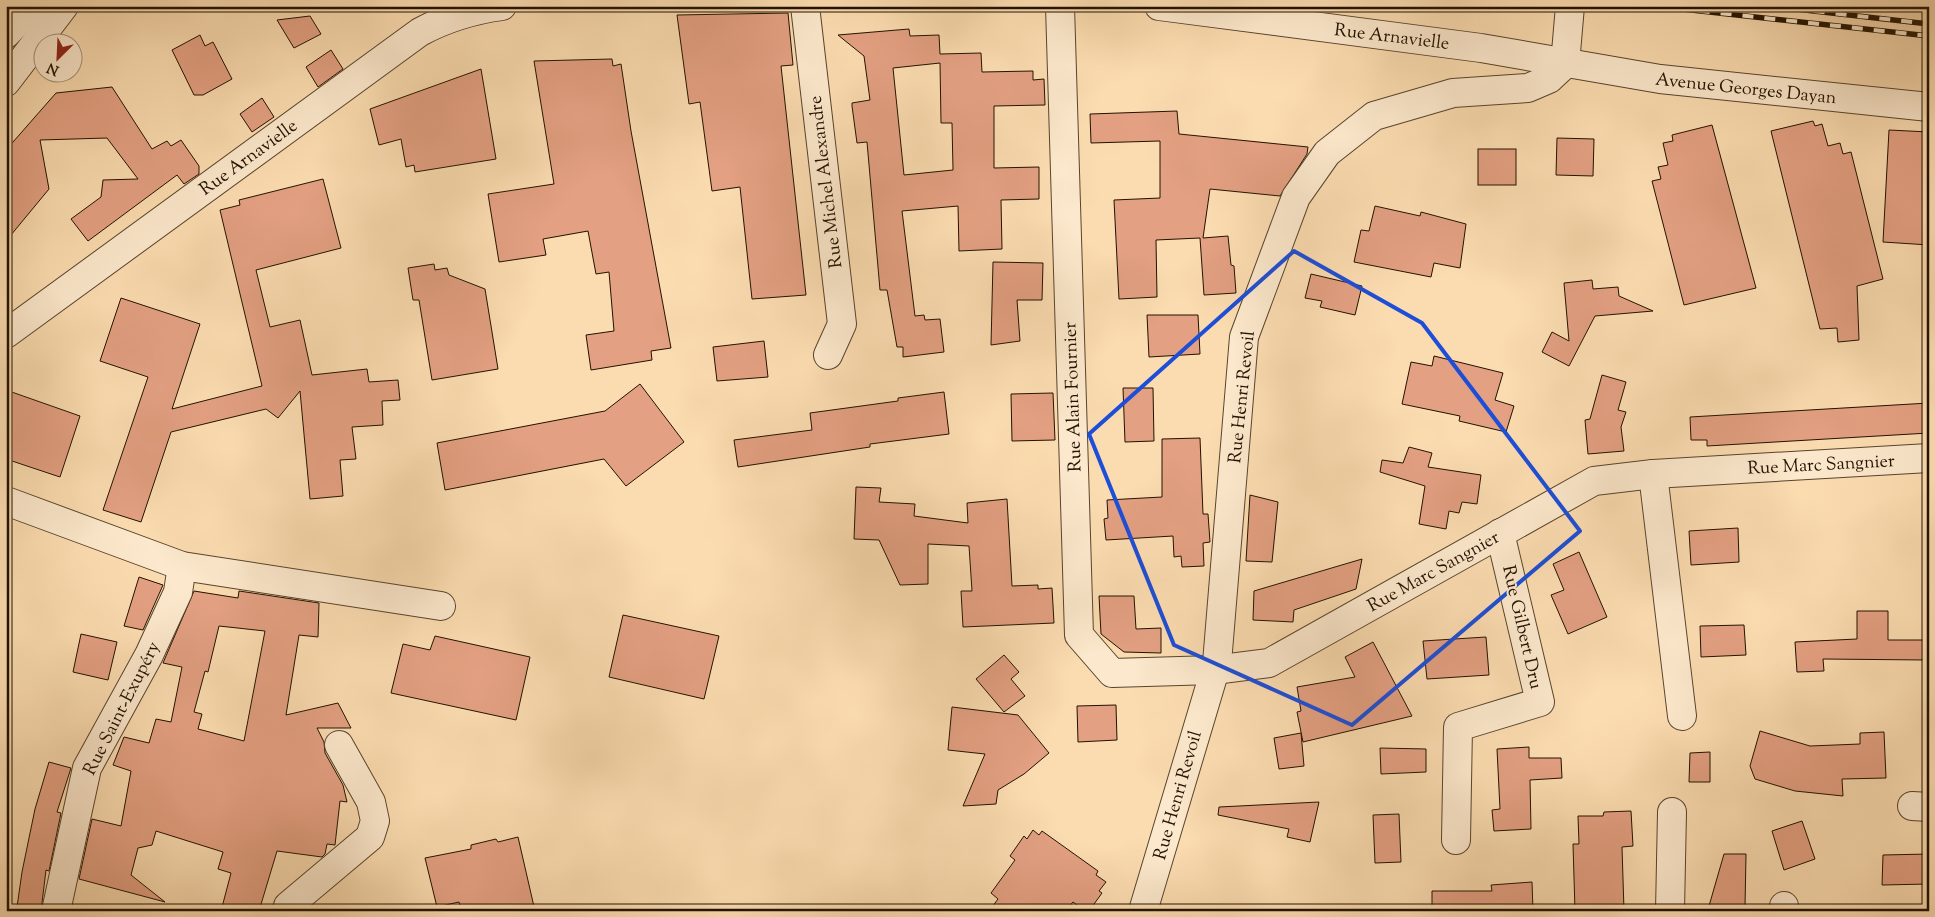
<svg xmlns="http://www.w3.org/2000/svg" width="1935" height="917" font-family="'Sorts Mill Goudy',serif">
	<rect width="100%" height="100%" fill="#fbdcb0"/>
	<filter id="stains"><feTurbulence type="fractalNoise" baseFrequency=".004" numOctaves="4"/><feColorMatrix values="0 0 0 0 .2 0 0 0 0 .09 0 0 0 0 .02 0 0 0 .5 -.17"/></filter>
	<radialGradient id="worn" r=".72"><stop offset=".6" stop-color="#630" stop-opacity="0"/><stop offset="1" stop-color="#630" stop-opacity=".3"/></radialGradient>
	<g fill="#e3a082" stroke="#221200" fill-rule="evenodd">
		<path d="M788 13 793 65 781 66 806 295 752 299 740 187 712 191 700 102 689 104 677 15Z"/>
		<path d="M310 16 321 34 294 48 277 20Z"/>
		<path d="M909 29 910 36 939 35 940 54 981 53 982 72 1033 71V80L1044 79 1045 105 994 106V168L1039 167V199L1001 200 1002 249 959 251 958 206 902 211 915 316 924 315 925 320 940 319 944 352 903 357V347H897L887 290H880L867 142 857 143 852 106V103L870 100 864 56 838 35ZM940 63 941 123H952L953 170 904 175 893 68Z"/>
		<path d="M200 35 205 46 213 42 232 79 203 95H194L172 50Z"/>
		<path d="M331 50 343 69 318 87 306 67Z"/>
		<path d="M612 59 613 66 621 64 631 131 671 348 651 351 652 360 591 370 586 335 614 331 609 272 596 274 588 231 543 239 546 255 499 262 488 194 554 184 534 61Z"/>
		<path d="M481 69 496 159 415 172 414 165 406 167 401 139 379 145 370 109Z"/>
		<path d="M112 87 152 149 167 141 171 146 181 140 199 166V174L184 184 177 175 88 241 71 219 101 197 103 180 138 179 107 138 40 140 49 189 6 241V150L56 93Z"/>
		<path d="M262 98 274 117 252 132 240 114Z"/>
		<path d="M1177 111 1179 134 1308 147 1307 154 1280 196 1210 189 1203 238 1228 236 1231 265 1234 266 1236 293 1204 295 1200 238 1156 240 1157 297 1119 299 1114 200 1160 198V141L1091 143 1090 114Z"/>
		<path d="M1813 121 1815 126 1822 124 1828 146 1840 143 1843 154 1851 152 1883 279 1857 286 1859 340 1838 342 1837 328 1820 329 1771 131Z"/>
		<path d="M1712 125 1756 288 1684 305 1652 181 1661 179 1658 167 1668 165 1663 143 1673 141 1672 135Z"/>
		<path d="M1889 130 1929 132V245L1883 242Z"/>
		<path d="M1557 138 1594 139 1593 176 1556 175Z"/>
		<rect x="1478" y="149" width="38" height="36"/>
		<path d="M323 179 341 248 256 270 270 327 300 320 312 375 367 369 369 382 398 380 400 400 382 401 383 425 352 427 356 459 340 460 343 496 310 499 300 391 278 418 266 409 171 432 141 522 103 510 148 377 100 361 121 298 200 324 172 409 262 386 220 210 240 205 239 200Z"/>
		<path d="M1375 206 1420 216 1421 212 1466 224 1460 268 1434 263 1431 277 1354 262 1361 230 1369 231Z"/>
		<path d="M993 262 1043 263 1042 300H1017L1020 341 991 345Z"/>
		<path d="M434 264 435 270 447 268 449 275 485 289 498 369 432 380 419 300H413L408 268Z"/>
		<path d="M1311 274 1362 286 1355 315 1320 307 1322 301 1305 298Z"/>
		<path d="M1592 280 1593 289 1618 287 1619 296 1653 311 1595 316 1569 366 1542 352 1552 332 1569 341 1564 283Z"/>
		<path d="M1147 315H1198L1200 354 1149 357Z"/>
		<path d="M764 341 768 377 717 381 713 347Z"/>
		<path d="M1434 356 1503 373 1495 400 1514 406 1506 432 1459 421 1460 416 1402 404 1411 362 1432 366Z"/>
		<path d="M1602 375 1626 382 1618 410 1626 412 1621 427 1624 451 1588 454 1585 420 1590 419Z"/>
		<path d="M640 384 684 442 626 486 604 459 445 490 437 443 605 411Z"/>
		<path d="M1123 388H1153L1154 441 1125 442Z"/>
		<path d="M6 390 80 416 60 477 6 459Z"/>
		<path d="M944 392 949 434 870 444V447L738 467 734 440 812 430 810 413 898 401V398Z"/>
		<path d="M1053 393 1055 440 1012 441 1011 394Z"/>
		<path d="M1929 403V433L1707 446V440H1691L1690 417Z"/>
		<path d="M1200 438 1203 514H1208L1210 542 1203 543 1204 566 1182 567 1181 556 1174 557 1173 536 1106 540 1104 519 1108 518 1107 500 1162 497V439Z"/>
		<path d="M1409 447 1432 453 1428 467 1481 475 1477 504 1462 502 1459 513 1449 511 1446 529 1419 524 1425 486 1380 472 1382 460 1403 463Z"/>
		<path d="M856 487 881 488 879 502 915 504 914 516 968 523 967 503 1007 499 1012 586 1038 585V589L1052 588 1054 623 963 627 961 591H972L969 546 928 544V584L900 585 879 540 854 539Z"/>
		<path d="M1250 495 1278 502 1272 562 1246 561Z"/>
		<path d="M1738 528 1739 562 1691 565 1689 531Z"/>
		<path d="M1579 552 1607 617 1568 634 1551 595 1564 590 1553 564Z"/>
		<path d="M1362 559 1356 589 1294 610 1293 622 1253 620 1254 591Z"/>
		<path d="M139 577 163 585 143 630 124 626Z"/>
		<path d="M194 591 238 598 239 591 319 603 318 637 299 635 286 715 338 703 351 728H317L324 742 325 753 343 785 347 802 340 801 335 845 327 844 325 854 322 857 277 851 259 911H221L231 873 218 869 223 852 156 831 152 845 138 848 131 875 165 902 79 879 92 819 121 826 131 771 113 765 124 737 149 743 156 719 171 722 182 667 163 663ZM219 626 265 631 244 741 198 729 202 714 194 712 205 671 208 672Z"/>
		<path d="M1099 596H1134L1136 629 1161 628V653L1124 652 1101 634Z"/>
		<path d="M1857 611H1888V640H1925V660L1823 659 1824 671 1797 672 1795 642 1857 639Z"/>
		<path d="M623 615 719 636 704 699 609 677Z"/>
		<path d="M1744 625 1746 655 1701 657 1700 626Z"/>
		<path d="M81 634 117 642 108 680 73 672Z"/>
		<path d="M435 636 530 657 516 720 391 693 403 644 430 650Z"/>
		<path d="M1486 637 1489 675 1427 679 1423 641Z"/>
		<path d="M1373 642 1412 716 1303 742 1297 712 1301 711 1297 687 1355 677 1345 657Z"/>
		<path d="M1004 655 1019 672 1011 679 1025 696 1004 712 976 679Z"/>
		<path d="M1116 705 1117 740 1078 742 1077 706Z"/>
		<path d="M952 707 1018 715 1049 753 1024 774 998 790 996 804 963 806 985 754 948 750Z"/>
		<path d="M1760 731 1810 746 1860 744V733L1884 732 1886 778 1842 779 1843 796 1795 791 1755 779 1750 766Z"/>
		<path d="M1301 733 1304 766 1279 769 1274 738Z"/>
		<path d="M1529 747V758H1561L1562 778 1530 780 1531 829 1494 831 1492 810 1500 809 1497 749Z"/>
		<path d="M1380 748 1426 749V772L1381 774Z"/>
		<path d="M1710 752V782H1689L1690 753Z"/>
		<path d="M49 762 71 768 57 812 61 813 49 871 46 870 41 911H38L17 907 22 872 35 809Z"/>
		<path d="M1319 802 1310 842 1287 837 1289 829 1218 815 1219 807Z"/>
		<path d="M1631 811 1633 846 1622 847 1624 911H1575L1573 844H1579L1578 816H1603L1604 812Z"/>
		<path d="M1399 814 1401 862 1375 863 1373 815Z"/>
		<path d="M1802 821 1815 859 1784 870 1772 831Z"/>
		<path d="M1033 830 1039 835 1042 831 1098 871 1096 875 1106 882 1099 891 1102 893 1089 911H1085L1073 902 1065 911H989L998 899 991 893 1015 860 1010 856 1024 836 1027 839Z"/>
		<path d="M518 837 535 911H461L459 902 437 907 425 858 471 849V845L496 839 498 842Z"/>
		<path d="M1724 854H1746L1745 907 1709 906Z"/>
		<path d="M1929 854V884L1882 885 1883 855Z"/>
		<path d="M1532 882 1533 911H1432V891H1492L1491 885Z"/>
	</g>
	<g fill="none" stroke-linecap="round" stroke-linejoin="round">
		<defs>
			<g id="minor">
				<path d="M805 6 842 324 828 355"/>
				<path d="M1060 6 1079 635 1112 673 1214 670 1269 663 1594 481 1653 474 1929 458"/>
				<path d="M1159 6 1481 48 1660 79 1929 107"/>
				<path d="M6 34 33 6"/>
				<path d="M1565 64 1570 6"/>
				<path d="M6 82 64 6"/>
				<path d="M6 334 420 32C446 18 472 10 502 6"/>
				<path d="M1653 474 1682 716"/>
				<path d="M6 501 182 566 441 606"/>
				<path d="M1912 806 1929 807"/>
				<path d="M1456 840 1458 727 1540 702 1500 533"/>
				<path d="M1784 906V911"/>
				<path d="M56 911 87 768 149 655 178 592 182 566"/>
				<path d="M287 911 288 906 370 837 375 821 371 802 339 745"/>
				<path d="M1143 911 1217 663 1244 337 1296 197 1327 153 1374 116 1453 93 1528 88 1549 79 1565 64"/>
				<path d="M1670 911 1672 812"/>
			</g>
		</defs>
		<use href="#minor" stroke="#58442c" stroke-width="30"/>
		<use href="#minor" stroke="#fce8cc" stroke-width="28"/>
		<defs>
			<g id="rail">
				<path d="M1655 6 1929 36"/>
				<path d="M1770 6 1929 24"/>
			</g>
		</defs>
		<use href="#rail" stroke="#221200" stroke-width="5.5"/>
		<use href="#rail" stroke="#fce8cc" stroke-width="4" stroke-dasharray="11" stroke-linecap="butt"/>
	</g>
	<path fill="none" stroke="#1d4ed8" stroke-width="4" stroke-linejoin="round" d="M1294 251 1422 323 1580 531 1352 725 1174 645 1089 434Z"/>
	<g text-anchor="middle" stroke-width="4" stroke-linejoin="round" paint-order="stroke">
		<g font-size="18" fill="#221200" stroke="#fce8cc">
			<text transform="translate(1392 36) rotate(7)" y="6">Rue Arnavielle</text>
			<text transform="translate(1746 88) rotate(6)" y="6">Avenue Georges Dayan</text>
			<text transform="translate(248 157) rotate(-36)" y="6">Rue Arnavielle</text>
			<text transform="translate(825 182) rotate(-97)" y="6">Rue Michel Alexandre</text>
			<text transform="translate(1072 397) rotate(-92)" y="6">Rue Alain Fournier</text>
			<text transform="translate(1241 397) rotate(-84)" y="6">Rue Henri Revoil</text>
			<text transform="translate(1821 464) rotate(-3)" y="6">Rue Marc Sangnier</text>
			<text transform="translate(1433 571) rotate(-29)" y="6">Rue Marc Sangnier</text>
			<text transform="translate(1523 627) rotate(77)" y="6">Rue Gilbert Dru</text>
			<text transform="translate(121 708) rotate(-63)" y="6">Rue Saint-Exupéry</text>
			<text transform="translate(1177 795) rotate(-74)" y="6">Rue Henri Revoil</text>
		</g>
	</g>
	<rect width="1935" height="917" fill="none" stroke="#fbdcb0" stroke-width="25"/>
	<rect x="8" y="8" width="1920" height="902" fill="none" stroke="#221200" stroke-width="2.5"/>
	<rect x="12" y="12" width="1910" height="892" fill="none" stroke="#221200"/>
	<g transform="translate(58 58) rotate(204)"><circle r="24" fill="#fce8cc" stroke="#a5927a"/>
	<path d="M0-4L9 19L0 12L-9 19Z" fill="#8f2418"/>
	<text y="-8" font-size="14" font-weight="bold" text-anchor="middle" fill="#221200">N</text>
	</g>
	<rect width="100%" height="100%" filter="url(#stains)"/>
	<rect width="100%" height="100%" fill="url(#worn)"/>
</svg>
